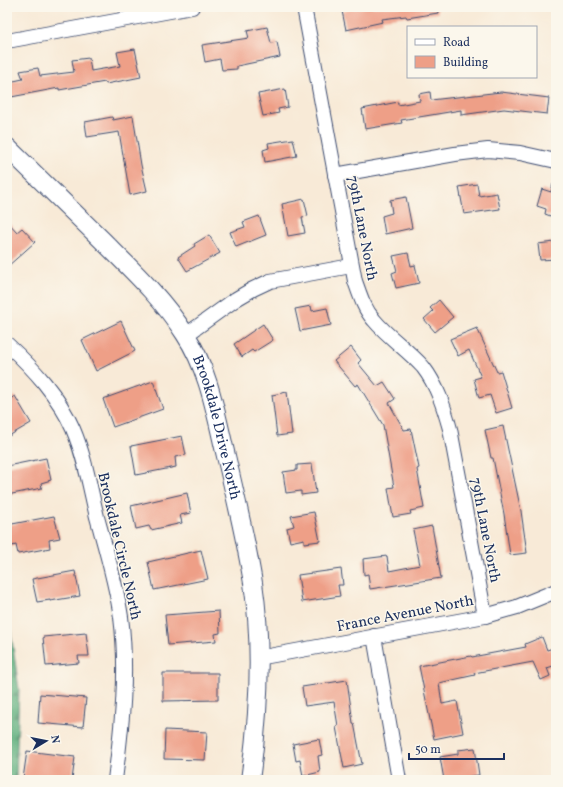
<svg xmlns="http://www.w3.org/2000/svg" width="563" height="787" font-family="Vollkorn,serif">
	<defs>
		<pattern id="forest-firs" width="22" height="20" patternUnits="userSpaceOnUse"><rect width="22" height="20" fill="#5cae7b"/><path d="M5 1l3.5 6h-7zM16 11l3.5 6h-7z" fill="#4b8e68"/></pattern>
	</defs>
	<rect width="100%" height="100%" fill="#fbf7ec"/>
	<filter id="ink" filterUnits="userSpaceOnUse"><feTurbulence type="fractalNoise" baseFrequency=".025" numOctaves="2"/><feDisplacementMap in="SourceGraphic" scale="8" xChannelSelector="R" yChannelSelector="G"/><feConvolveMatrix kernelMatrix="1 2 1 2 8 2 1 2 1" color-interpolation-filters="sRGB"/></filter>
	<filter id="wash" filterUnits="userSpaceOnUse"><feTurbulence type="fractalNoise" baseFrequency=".012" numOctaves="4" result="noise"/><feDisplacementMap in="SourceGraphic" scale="16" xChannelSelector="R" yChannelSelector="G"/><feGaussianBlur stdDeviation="0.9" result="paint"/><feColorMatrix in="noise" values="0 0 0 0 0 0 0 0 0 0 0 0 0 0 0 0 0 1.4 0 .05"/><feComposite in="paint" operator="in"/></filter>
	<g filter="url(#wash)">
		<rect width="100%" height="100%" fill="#f8ead7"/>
		<path fill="url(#forest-firs)" stroke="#3c6e6c" d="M7 604 19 689 16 780H7Z"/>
		<g id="blocks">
			<g fill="#ee9f87">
				<path d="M364 7H437L438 13 407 18 406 16 382 19 383 22 346 30 342 11Z"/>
				<path d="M267 27 271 43 277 42 280 57 237 66V69L222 70 220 59 205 62 202 45 249 38 247 31Z"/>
				<path d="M135 49 141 77 106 84 105 82 59 90V88L11 97 9 82 23 79 20 71 38 68 40 76 74 72 72 60 89 58 91 71 120 66 117 52Z"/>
				<path d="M285 89 288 107 278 109 279 113 263 116 258 94Z"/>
				<path d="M430 92 431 100 501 92 549 98 547 114 504 109 461 115V110L401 120 402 123 365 129 362 109 398 102V105L420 101 419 94Z"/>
				<path d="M133 116 141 165 147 191 130 195 119 132 87 137 85 122 112 117 113 120Z"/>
				<path d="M293 139 297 156 265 162 263 150 269 148 268 143Z"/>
				<path d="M477 184 479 196 497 193 500 209 464 214 459 187Z"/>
				<path d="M553 184H556V218L545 214 546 209 537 206 542 189 551 192Z"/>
				<path d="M406 197 412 228 385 234 382 216 392 213 390 200Z"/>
				<path d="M304 199 308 216 302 217 305 233 288 236 282 204Z"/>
				<path d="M259 216 266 235 236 247 230 232 245 227 243 222Z"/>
				<path d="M7 221 17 232 22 228 35 242 7 267Z"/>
				<path d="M209 235 220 253 187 271 178 257 195 246 194 244Z"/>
				<path d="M554 242 556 259 540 260 538 244Z"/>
				<path d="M408 253 411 266 415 265 419 283 396 288 392 273 397 271 393 256Z"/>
				<path d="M439 300 453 317 435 332 424 319 433 311 430 308Z"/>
				<path d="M311 306 312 311 327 308 331 325 300 331 295 309Z"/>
				<path d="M121 321 135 351 96 371 82 340Z"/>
				<path d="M263 324 273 340 254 352 252 350 242 357 234 344Z"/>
				<path d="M477 328 497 372 501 371 512 408 496 413 490 395 479 398 474 379 481 377 469 350 458 356 450 339Z"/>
				<path d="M351 347 361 360 358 363 377 386 384 382 395 399 389 403 404 430 411 429 419 468 417 469 424 508 410 511 411 514 393 517 388 488 394 487 383 425 358 384 355 386 334 361Z"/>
				<path d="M153 381 163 409 113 427 103 399Z"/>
				<path d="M287 392 292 434 277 436 272 395Z"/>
				<path d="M15 396 31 423 7 437V401Z"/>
				<path d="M503 426 521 511 527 553 510 555 504 514 493 458H491L485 430Z"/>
				<path d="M182 436 186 455 175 457 176 467 136 475 131 446Z"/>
				<path d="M46 458 51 480 41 483 42 488 7 495V466Z"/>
				<path d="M312 464 316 493 301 495V491L286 493 283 472 297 470V465Z"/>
				<path d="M187 493 191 513 180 515 182 523 151 530 149 526 136 529 131 506Z"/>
				<path d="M314 512 320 541 304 543V539L290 542 287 528 294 526 291 516Z"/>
				<path d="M54 516 60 538 49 540 50 548 18 554 16 545 8 547 7 525Z"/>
				<path d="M432 526 441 578 370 589 368 574 364 575 363 559 387 556 389 571 420 565 413 530Z"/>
				<path d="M201 550 208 579 154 590 148 562Z"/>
				<path d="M341 569 343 585H338L340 596 302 602 298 575Z"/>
				<path d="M75 571 80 596 50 601V600L37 602 32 579Z"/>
				<path d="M219 611 220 633 215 634 216 641 168 645 165 615Z"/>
				<path d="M86 633 89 656H78L79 663 46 666 43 637Z"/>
				<path d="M542 637 547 650 556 647V665L547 668 550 676 541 680 533 662 474 673 475 675 439 683 442 704 457 701 463 733 434 739 419 666 471 656 472 657 526 647 525 644Z"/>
				<path d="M163 673H218V700L163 701Z"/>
				<path d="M347 680 353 723H354L362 764 344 768 336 727 338 726 334 702 305 706 302 687Z"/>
				<path d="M40 694 86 698 83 727 38 723Z"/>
				<path d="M165 730 207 732 205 760 164 759Z"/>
				<path d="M319 739 322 755 318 756 320 772 303 776 300 760 296 761 293 744Z"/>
				<path d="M475 748 479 775 444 780 440 757 458 754V750Z"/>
				<path d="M27 751 75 757 72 780 23 779Z"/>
			</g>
		</g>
	</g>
	<g filter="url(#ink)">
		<use href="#blocks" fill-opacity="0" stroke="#3c4b70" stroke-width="1"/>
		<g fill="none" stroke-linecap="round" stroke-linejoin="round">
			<defs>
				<g id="minor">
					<path d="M304 7 355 281C360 295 364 309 374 320 388 337 408 350 423 367 437 385 444 407 450 429L485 616"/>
					<path d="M7 41 192 7"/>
					<path d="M335 175 455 154 488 150 520 153 556 161"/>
					<path d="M186 335 236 299 253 289 270 281 351 266"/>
					<path d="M7 344C34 369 58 395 73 429 85 457 90 488 97 517 106 550 116 583 121 617 128 672 122 725 115 780"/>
					<path d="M374 636 399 780"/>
					<path d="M258 658 485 616 517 607 556 591"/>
				</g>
				<g id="tertiary">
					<path id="s1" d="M7 147C39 178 70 209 102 240 132 270 162 298 185 334 209 370 216 415 226 456 236 498 246 540 253 583 263 648 259 715 250 780"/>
				</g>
			</defs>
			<use href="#minor" stroke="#3c4b70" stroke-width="16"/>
			<use href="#tertiary" stroke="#3c4b70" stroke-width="20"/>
			<use href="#minor" stroke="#fff" stroke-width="14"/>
			<use href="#tertiary" stroke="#fff" stroke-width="18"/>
		</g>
	</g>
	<g text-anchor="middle" stroke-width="3" stroke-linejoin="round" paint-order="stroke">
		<g font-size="15" fill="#1b2f5e" stroke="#fbf7ec">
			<text transform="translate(363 228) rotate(79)" y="5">79th Lane North</text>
			<text dy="5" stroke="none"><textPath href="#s1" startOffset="358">Brookdale Drive North</textPath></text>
			<text transform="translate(486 530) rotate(79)" y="5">79th Lane North</text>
			<text transform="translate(120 546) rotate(77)" y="5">Brookdale Circle North</text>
			<text transform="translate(405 613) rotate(-11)" y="5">France Avenue North</text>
		</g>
	</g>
	<rect width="563" height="787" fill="none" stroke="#fbf7ec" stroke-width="24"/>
	<rect x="407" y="26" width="130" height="52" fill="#fbf7ec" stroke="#a1a7b3"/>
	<rect x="415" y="39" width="20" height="6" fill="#ffffff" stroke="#a1a7b3"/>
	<text x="443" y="46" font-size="12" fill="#1b2f5e">Road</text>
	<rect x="415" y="56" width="20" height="12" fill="#ee9f87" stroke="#a1a7b3"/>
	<text x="443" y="66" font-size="12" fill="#1b2f5e">Building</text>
	<g transform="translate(46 741) rotate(80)" stroke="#fbf7ec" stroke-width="3" paint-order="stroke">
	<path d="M0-3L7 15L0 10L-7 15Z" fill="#1b2f5e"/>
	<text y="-6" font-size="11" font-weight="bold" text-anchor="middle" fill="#1b2f5e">N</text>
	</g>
	<path d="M409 753v6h95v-6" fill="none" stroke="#1b2f5e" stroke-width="2"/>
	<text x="415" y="753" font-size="12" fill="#1b2f5e" stroke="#fbf7ec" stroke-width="3" paint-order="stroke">50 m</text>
</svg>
